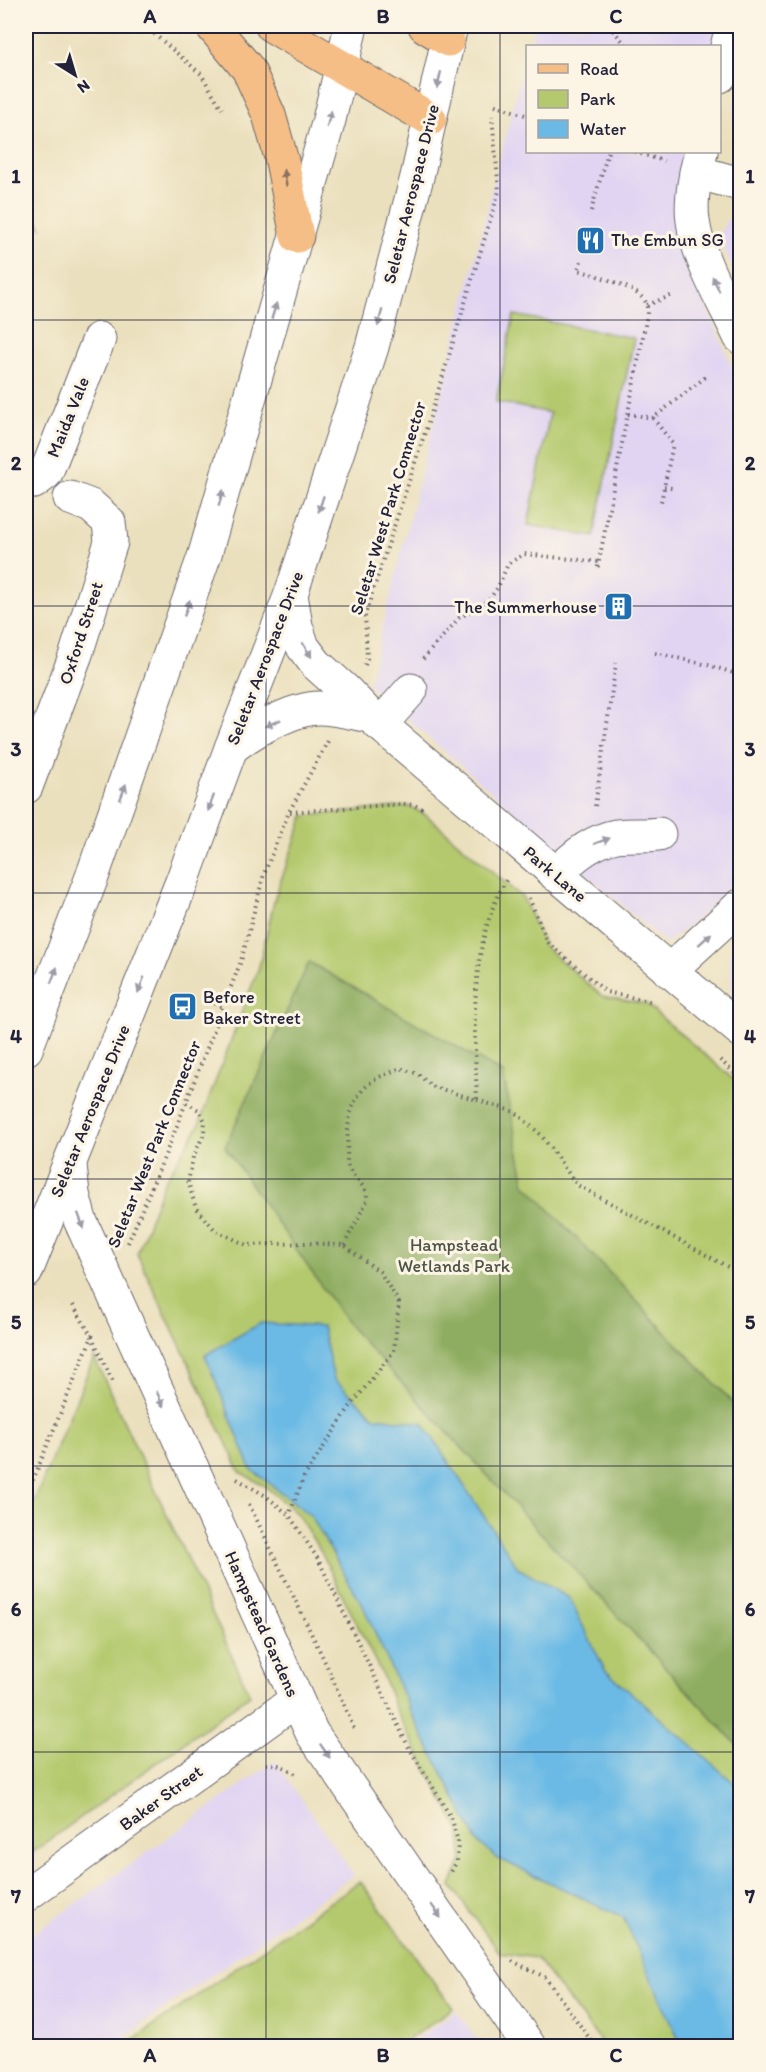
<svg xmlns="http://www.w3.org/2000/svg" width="766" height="2072" font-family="Itim,sans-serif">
	<rect width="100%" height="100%" fill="#fcf5e5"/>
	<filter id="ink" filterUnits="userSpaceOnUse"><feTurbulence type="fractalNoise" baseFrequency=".0167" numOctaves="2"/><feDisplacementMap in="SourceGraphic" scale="12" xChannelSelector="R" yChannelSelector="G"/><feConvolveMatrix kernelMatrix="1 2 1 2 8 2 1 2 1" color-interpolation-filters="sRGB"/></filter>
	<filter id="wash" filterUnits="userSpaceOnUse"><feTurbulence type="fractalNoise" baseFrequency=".008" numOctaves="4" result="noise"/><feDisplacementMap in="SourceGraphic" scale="24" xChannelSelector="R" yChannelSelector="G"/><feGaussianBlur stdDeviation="1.35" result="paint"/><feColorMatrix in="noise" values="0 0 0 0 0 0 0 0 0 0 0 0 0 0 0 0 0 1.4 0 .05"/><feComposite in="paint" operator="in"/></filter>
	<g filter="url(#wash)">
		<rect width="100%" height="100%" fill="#ebe0bd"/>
		<g fill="#e1d4f3">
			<path d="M535 26H717L712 46H529Z"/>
			<path d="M527 51 528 152H687L674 208 679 241 740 386V875L700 917 666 943 368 685Z"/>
			<path d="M740 87V148L738 143 734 110Z"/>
			<path d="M740 212V286L725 251 721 232 727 220Z"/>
			<path d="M740 937V1002L736 999 732 987 730 955Z"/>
			<path d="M275 1761 354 1875 111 2046H26V1939Z"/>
			<path d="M456 2011 482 2046H407Z"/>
		</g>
		<g fill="#b4c96d" stroke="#6b7654" stroke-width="1.5">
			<path d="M26 199 41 227 26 221Z"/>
			<path d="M514 315 634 338 594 537 528 525 550 413 496 402Z"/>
			<path d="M408 806 426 815 523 898 545 947 602 996 646 1004 740 1085V2046H604L536 1958 500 1953 451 1886 462 1859 460 1832 397 1713 384 1679 321 1552 298 1515 266 1487 240 1472 137 1254 163 1184 198 1127 259 967 275 897 304 816Z"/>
			<path d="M94 1357 250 1695 26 1857V1521Z"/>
			<path d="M360 1881 453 2008 399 2046H125Z"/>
		</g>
		<path fill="#8fad60" stroke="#58684e" stroke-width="1.5" d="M309 962 503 1073 525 1184 740 1410V1748L349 1326 225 1147Z"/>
		<path fill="#6bbae5" stroke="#466e90" stroke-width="1.5" d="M261 1323 322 1327 334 1379 375 1417 423 1423 518 1568 569 1598 605 1670 740 1788V2046H682L623 1917 497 1858 478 1842 410 1711 363 1606 311 1516 251 1469 205 1355Z"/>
	</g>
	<g filter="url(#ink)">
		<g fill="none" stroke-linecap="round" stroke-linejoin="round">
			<defs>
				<g id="minor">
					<path d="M720 76 732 26"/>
					<path d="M701 152C696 171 690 201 693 221 698 260 724 302 740 337"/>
					<path d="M696 172 740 184"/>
					<path d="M26 479 34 482 46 473 99 339"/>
					<path d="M291 594 296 626 303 647 316 664 345 690 370 716 740 1030"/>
					<path d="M380 725 411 690"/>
					<path d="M231 748C251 732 293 708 319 708 336 708 353 713 370 716"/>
					<path d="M26 787 76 654 111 542 109 522 91 506 70 498"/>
					<path d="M556 875C572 857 591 841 616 836 630 834 645 836 659 834"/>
					<path d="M669 971 740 906"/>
					<path d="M26 1049 92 877 205 554 329 120 351 26"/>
					<path d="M70 1165 73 1194 80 1220 312 1733 529 2046"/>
					<path d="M26 1272 183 879 231 748 291 594 372 347 417 177 451 26"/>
					<path d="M26 1895 296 1700"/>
				</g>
				<g id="major">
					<path d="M212 26 248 69 269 115 282 161 297 236"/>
					<path d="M272 26 430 119"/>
					<path d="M425 26 448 40"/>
				</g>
			</defs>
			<use href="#minor" stroke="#686468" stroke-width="35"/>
			<use href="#major" stroke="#686468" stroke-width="35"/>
			<g stroke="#686468" stroke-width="4" stroke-dasharray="1.5 4.5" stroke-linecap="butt">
				<path d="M145 26 201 74 222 109"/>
				<path d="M609 26 627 46"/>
				<path d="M495 105 528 116"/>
				<path d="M635 152 664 161"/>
				<path d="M591 211 608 152"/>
				<path d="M581 261 578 270C594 275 639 287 646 303 649 310 645 324 644 331L597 571"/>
				<path d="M647 305 673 295"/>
				<path d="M628 414 653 418 707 376"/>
				<path d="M653 418 673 444 661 502"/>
				<path d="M664 487 672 488"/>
				<path d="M655 653 708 665 740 675"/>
				<path d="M423 659 459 618 489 600 498 587 508 564 524 554 599 562"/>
				<path d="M365 665 367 659 365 615 433 408 499 191 492 116"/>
				<path d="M595 806 616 663"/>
				<path d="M290 812 404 804 414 805 425 810"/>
				<path d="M529 898 548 943 606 992 653 1002"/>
				<path d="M209 1001 223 1007"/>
				<path d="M720 1060 740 1078"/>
				<path d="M477 1100 515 1112 541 1135 577 1185 732 1269 740 1272"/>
				<path d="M186 1103 199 1110 205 1121 204 1134 193 1157 188 1182 196 1208 216 1231 247 1245 307 1243 344 1245 380 1272 399 1303 394 1351 349 1408 304 1477 289 1515"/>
				<path d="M128 1243 171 1141 241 961 264 874 289 812 328 741"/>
				<path d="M344 1245 367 1201C369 1184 349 1178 347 1162 348 1131 344 1101 374 1080 382 1075 392 1072 400 1068L418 1074 431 1086 477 1100C474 1026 468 943 508 877"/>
				<path d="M73 1305 92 1337 113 1382"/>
				<path d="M237 1479 266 1496 289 1515 318 1559 408 1746 452 1819 458 1842 457 1861 450 1874"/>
				<path d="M26 1497 93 1334"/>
				<path d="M249 1504 327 1666 355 1731"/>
				<path d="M266 1764C278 1763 287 1768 297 1775"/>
				<path d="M512 1961 545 1977 595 2046"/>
			</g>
			<use href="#minor" stroke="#fff" stroke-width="33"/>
			<use href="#major" stroke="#f5be86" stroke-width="33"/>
		</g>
		<defs><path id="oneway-solid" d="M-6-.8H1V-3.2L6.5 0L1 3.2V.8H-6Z" transform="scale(1.5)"/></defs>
		<g fill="#9c9ca7">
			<use href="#oneway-solid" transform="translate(439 80) rotate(103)"/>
			<use href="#oneway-solid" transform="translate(329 119) rotate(-75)"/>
			<use href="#oneway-solid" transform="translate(716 284) rotate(-115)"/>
			<use href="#oneway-solid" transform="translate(274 311) rotate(-73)"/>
			<use href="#oneway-solid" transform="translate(380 318) rotate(105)"/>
			<use href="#oneway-solid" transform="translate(221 498) rotate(-74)"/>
			<use href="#oneway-solid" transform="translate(321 504) rotate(108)"/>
			<use href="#oneway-solid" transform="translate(187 608) rotate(-71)"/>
			<use href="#oneway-solid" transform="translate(307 650) rotate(58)"/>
			<use href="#oneway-solid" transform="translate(273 723) rotate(157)"/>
			<use href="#oneway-solid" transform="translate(123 792) rotate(-70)"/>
			<use href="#oneway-solid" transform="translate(211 803) rotate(110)"/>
			<use href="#oneway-solid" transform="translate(602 841) rotate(-20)"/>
			<use href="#oneway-solid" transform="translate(705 939) rotate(-42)"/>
			<use href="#oneway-solid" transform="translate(54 975) rotate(-69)"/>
			<use href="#oneway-solid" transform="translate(141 985) rotate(112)"/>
			<use href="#oneway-solid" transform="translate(81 1221) rotate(70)"/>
			<use href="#oneway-solid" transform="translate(160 1399) rotate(66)"/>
			<use href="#oneway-solid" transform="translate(325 1751) rotate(55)"/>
			<use href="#oneway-solid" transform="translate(436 1911) rotate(55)"/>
		</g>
		<use fill="#8c7060" href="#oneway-solid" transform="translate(285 178) rotate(-101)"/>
	</g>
	<path fill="none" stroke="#22223b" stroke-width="1.5" stroke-opacity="0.55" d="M266 26V2046M500 26V2046M26 320H740M26 606H740M26 893H740M26 1179H740M26 1466H740M26 1752H740"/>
	<defs>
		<symbol id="restaurant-square" viewBox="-11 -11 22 22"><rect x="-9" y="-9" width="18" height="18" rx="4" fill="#1f6fb2" stroke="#fcf5e5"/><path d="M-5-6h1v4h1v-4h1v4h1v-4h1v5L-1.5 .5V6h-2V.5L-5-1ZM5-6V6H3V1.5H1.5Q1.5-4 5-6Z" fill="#fff"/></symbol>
		<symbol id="building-square" viewBox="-11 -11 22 22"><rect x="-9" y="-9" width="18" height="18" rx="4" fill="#1f6fb2" stroke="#fcf5e5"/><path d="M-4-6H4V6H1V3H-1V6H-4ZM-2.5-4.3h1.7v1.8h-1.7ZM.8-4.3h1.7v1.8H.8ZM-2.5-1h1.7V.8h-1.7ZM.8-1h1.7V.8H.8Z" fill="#fff"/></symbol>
		<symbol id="bus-square" viewBox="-11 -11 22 22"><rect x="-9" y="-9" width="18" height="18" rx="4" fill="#1f6fb2" stroke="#fcf5e5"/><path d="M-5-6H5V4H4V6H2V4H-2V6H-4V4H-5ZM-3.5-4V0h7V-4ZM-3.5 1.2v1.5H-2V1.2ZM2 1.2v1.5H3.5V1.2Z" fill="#fff"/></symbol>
	</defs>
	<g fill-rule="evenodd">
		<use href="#restaurant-square" x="574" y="224" width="33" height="33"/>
		<use href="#building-square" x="602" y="590" width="33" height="33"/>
		<use href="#bus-square" x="166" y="990" width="33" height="33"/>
	</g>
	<g text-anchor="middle" stroke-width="6" stroke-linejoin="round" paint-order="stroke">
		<g font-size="18" fill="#22223b" stroke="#fcf5e5">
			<text transform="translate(411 194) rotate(-76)" y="6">Seletar Aerospace Drive</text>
			<text transform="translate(68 417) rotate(-68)" y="6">Maida Vale</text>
			<text transform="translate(388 508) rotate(-73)" y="6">Seletar West Park Connector</text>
			<text transform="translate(81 633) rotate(-72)" y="6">Oxford Street</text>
			<text transform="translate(265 658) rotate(-69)" y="6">Seletar Aerospace Drive</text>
			<text transform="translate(555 874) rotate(40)" y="6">Park Lane</text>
			<text transform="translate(90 1111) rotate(-68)" y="6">Seletar Aerospace Drive</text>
			<text transform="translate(154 1144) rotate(-68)" y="6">Seletar West Park Connector</text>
			<text transform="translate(262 1624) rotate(66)" y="6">Hampstead Gardens</text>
			<text transform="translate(161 1798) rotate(-36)" y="6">Baker Street</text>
		</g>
		<g font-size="18" fill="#22223b" stroke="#fcf5e5" text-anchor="start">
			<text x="611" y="246">The Embun SG</text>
			<text x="597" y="613" text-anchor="end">The Summerhouse</text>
			<text x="203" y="1003">Before<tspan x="203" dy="21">Baker Street</tspan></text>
		</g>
		<g font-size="18" fill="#4e544a" stroke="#fcf5e5">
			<text x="454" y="1251">Hampstead<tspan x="454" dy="21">Wetlands Park</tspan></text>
		</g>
	</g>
	<rect width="766" height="2072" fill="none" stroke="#fcf5e5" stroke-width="66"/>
	<rect x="526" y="45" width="195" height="108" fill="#fcf5e5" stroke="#a5a1a1" stroke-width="1.5"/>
	<rect x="538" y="64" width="30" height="9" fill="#f5be86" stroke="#a5a1a1" stroke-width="1.5"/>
	<text x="580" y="75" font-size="18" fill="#22223b">Road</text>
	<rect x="538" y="90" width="30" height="18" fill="#b4c96d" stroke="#a5a1a1" stroke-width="1.5"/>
	<text x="580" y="105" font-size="18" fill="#22223b">Park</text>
	<rect x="538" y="120" width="30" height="18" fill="#6bbae5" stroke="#a5a1a1" stroke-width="1.5"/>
	<text x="580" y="135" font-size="18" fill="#22223b">Water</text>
	<g transform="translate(75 75) rotate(143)" stroke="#fcf5e5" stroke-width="4.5" paint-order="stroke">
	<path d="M0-4.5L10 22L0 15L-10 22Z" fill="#22223b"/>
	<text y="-9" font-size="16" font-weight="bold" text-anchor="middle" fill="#22223b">N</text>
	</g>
	<rect x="33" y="33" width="700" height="2006" fill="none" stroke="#22223b" stroke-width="2"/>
	<g font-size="20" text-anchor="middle" font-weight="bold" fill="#22223b">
		<text x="150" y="23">A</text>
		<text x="383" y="23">B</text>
		<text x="616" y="23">C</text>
		<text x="16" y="183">1</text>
		<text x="750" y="183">1</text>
		<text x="16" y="470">2</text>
		<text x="750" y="470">2</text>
		<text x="16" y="756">3</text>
		<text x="750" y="756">3</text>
		<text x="16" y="1043">4</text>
		<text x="750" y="1043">4</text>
		<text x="16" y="1329">5</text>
		<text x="750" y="1329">5</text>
		<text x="16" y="1616">6</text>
		<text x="750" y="1616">6</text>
		<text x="16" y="1903">7</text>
		<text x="750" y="1903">7</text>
		<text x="150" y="2062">A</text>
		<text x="383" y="2062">B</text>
		<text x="616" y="2062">C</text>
	</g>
</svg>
